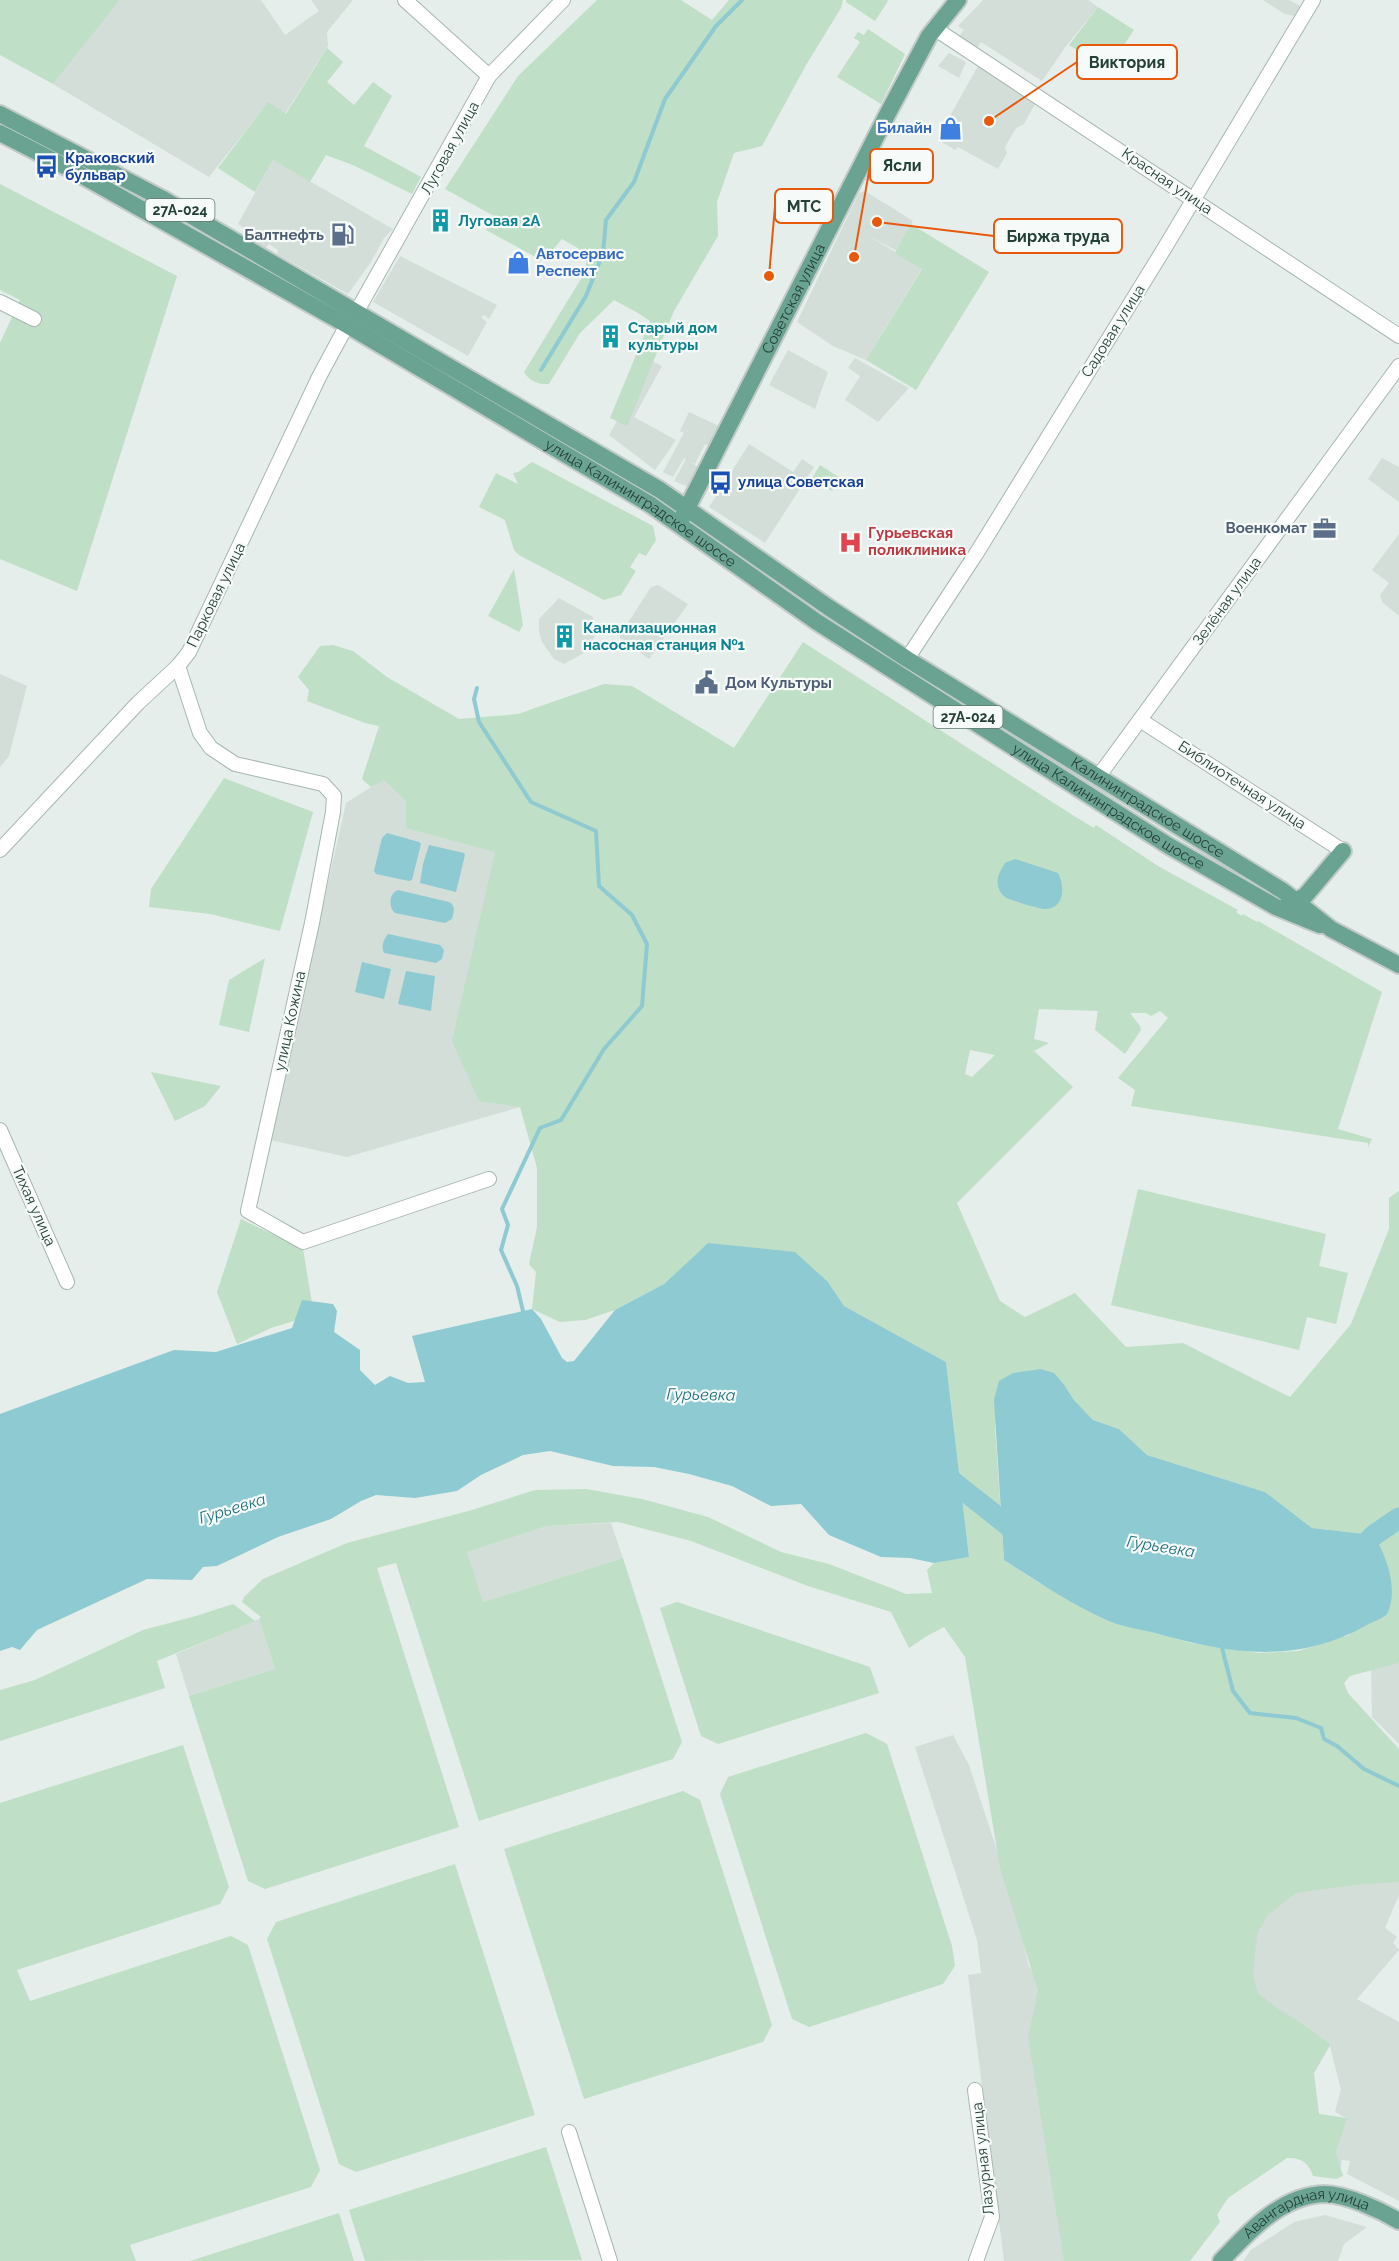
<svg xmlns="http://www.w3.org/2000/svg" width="1399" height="2261" font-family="Raleway,sans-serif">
	<rect width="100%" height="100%" fill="#e5eeea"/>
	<g fill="#d3ded9">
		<path d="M120 0H261L285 35 319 11 311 0H353L327 32 328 46 285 114 268 103 209 177 53 84Z"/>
		<path d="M983 0H1088L1098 7 1066 46 1042 81 981 42 976 49 959 37 964 30 958 26Z"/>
		<path d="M1263 0H1289L1300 6 1294 16 1285 14Z"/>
		<path d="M949 53 966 62 959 78 938 66Z"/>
		<path d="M978 66 1036 102 1024 124 1016 128 1005 147 1007 153 998 169 958 147 955 150 937 139Z"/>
		<path d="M273 160 393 229 384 238 371 262 348 294 277 254 278 250 269 244 266 248 248 238 250 233 238 224Z"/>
		<path d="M865 191 913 221 897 251 867 235 922 268 866 360 833 346 797 322 859 193Z"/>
		<path d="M400 256 497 305 489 319 484 315 481 317 487 322 468 356 373 302Z"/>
		<path d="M788 350 828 372 815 409 769 385Z"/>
		<path d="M855 358 909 388 878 422 845 400 860 376 848 368Z"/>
		<path d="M652 361 662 366 634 417 676 440 655 470 609 435Z"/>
		<path d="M689 412 719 426 709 446 705 444 695 464 690 461 698 467 688 487 674 481 686 459 684 458 673 477 663 472 684 433 680 431Z"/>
		<path d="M749 444 793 472 802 459 814 467 765 543 709 507Z"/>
		<path d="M1382 458 1399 467V502L1368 479Z"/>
		<path d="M1399 534V616L1382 602 1380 595 1389 583 1372 570Z"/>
		<path d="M658 585 688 604 649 659 619 637 651 587Z"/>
		<path d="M559 598 593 617 596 634 584 653 564 664 554 659 542 642 539 631V619Z"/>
		<path d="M0 674 27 686 9 756 0 767Z"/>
		<path d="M459 732 493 736 520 1107 347 1157 270 1140 346 803Z"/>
		<path d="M611 1523 623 1558 483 1602 466 1552 547 1526Z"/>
		<path d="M259 1619 275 1669 189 1696 176 1654Z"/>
		<path d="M1399 1661V1744L1372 1717 1371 1667Z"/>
		<path d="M953 1735 969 1765 1011 1893 1029 1967 1071 2002 1105 2261H1004L968 1975 981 1973 977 1940 915 1747Z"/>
		<path d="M1325 1805 1399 1843V1895L1385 1928 1397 1937 1393 1943 1399 1950 1357 1999 1399 2022V2201L1347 2174 1350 2161 1342 2160 1340 2170 1336 2153 1346 2118 1335 2112 1341 2090 1330 2046 1314 2073 1184 2013Z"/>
		<path d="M1325 2215 1367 2227 1344 2244 1338 2261H1243L1251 2250 1294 2222Z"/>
	</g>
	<g fill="#bfdfc6" fill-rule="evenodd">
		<path d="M0 0H120L53 84 0 55Z"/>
		<path d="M597 0H681L712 20 729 0H843L841 8 806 65 762 146 734 153 717 202 718 236 674 311 627 426 610 418 650 321 638 313 614 300 580 333 549 384C539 385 529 381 524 372L584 274 588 254 562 239 543 261 486 230 494 216 445 189 518 76Z"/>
		<path d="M846 0H887L888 1 875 21 846 2Z"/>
		<path d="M1098 7 1134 30 1107 70 1069 45Z"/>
		<path d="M868 29 905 54 881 104 837 77 860 42 854 38 858 32 864 35Z"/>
		<path d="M327 48 343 62 327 82 354 105 373 82 392 96 364 146 421 177 412 194 353 165 326 155 310 182 273 160 255 192 218 168 268 102 286 114Z"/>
		<path d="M0 184 177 276 77 591 0 559V343L20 300 0 290Z"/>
		<path d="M911 224 989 272 916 390 866 360 922 269 895 253Z"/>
		<path d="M532 462 653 526 656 540 646 556 639 553 630 567 636 571 621 595 604 600 519 555 514 550 505 520 479 507 496 473 518 484 513 473 518 472Z"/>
		<path d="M820 465 840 478 832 491 811 480Z"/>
		<path d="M514 569 523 625 519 632 488 616Z"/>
		<path d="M803 642 1071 814 1094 828 1096 825 1158 866 1238 910 1236 912 1242 916 1243 914 1257 922 1258 921 1382 992 1338 1129 1372 1139 1368 1147V1143L1131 1106 1135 1090 1118 1078 1168 1018 1160 1011 1151 1016 1146 1013H1130L1140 1026 1141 1030 1125 1054 1095 1030 1098 1011 1039 1009 1034 1039 1049 1043 1034 1051 1073 1087 957 1203 1000 1301 1025 1317 1075 1293 1126 1347 1183 1343 1290 1397 1351 1324 1389 1229V1198L1399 1191V1663L1350 1676 1344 1683 1348 1693 1399 1749V1882L1353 1885 1296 1893 1267 1916 1257 1934 1253 1975 1258 1993 1278 2009 1300 2022 1330 2044 1314 2073 1319 2114 1347 2118 1336 2153 1343 2176 1336 2179 1313 2176C1309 2163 1301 2157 1287 2158L1228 2198 1217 2215 1220 2222 1190 2261H1064L1028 2037 1038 1991 1000 1868 965 1657 944 1627 927 1636 909 1648 891 1612 808 1586 691 1541 618 1522 547 1526 467 1552 483 1602 623 1558 682 1742 673 1759 479 1821 396 1563 377 1568 459 1827 265 1889 248 1881 189 1696 275 1669 259 1619 261 1617 242 1602 244 1597 263 1579 347 1543 472 1510 535 1490 586 1489 642 1499 708 1517 781 1552 829 1564 906 1594 932 1593 927 1570 934 1563 969 1557 946 1362 844 1306 828 1282 708 1243 664 1284 615 1310 585 1320 560 1322 532 1309 536 1272 529 1264 537 1227V1168L520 1107 479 1101 452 1041 495 852 406 828V801L384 780 371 787 362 779 379 726 365 723 307 701 309 690 298 677 320 646 333 645 353 651 387 677 459 719 518 714 604 684 632 686 734 748ZM970 1050 995 1055 972 1077 965 1074ZM1040 1369 1065 1386 1074 1400 1093 1420 1119 1429 1147 1455 1265 1492 1312 1528 1374 1535 1349 1635 1298 1651 1259 1653 1191 1643 1104 1619 1039 1583 1004 1560 995 1427 1000 1381 1013 1373Z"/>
		<path d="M224 778 313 812 280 931 210 914 149 907 151 889Z"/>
		<path d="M265 958 249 1032 219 1025 229 980Z"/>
		<path d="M151 1072 221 1086 205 1106 175 1121Z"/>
		<path d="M1138 1189 1326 1234 1319 1266 1348 1273 1336 1324 1307 1317 1299 1350 1111 1305Z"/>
		<path d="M241 1219 303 1249 314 1315 271 1328 237 1344 217 1292Z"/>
		<path d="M677 1602 870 1667 879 1693 718 1744 701 1736 660 1608Z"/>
		<path d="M233 1604 255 1621 157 1661 165 1688 0 1741V1690L35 1680 143 1630 196 1616Z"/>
		<path d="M866 1733 887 1744 952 1946 955 1966 943 1984 809 2027 792 2019 720 1794 728 1777Z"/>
		<path d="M183 1745 229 1887 220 1904 17 1970 30 2001 231 1936 248 1945 320 2170 311 2187 130 2245 136 2261H0V1803Z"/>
		<path d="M683 1791 700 1800 772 2025 763 2042 584 2099 504 1849Z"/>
		<path d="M455 1864 535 2115 356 2172 339 2164 267 1939 276 1922Z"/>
		<path d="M546 2147 582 2260 365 2261 349 2210Z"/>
		<path d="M339 2213 354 2261H190Z"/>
	</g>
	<g fill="#8ecad2">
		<path d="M387 833 419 842 421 844 412 880 409 881 376 874 374 871 382 838Z"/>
		<path d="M429 845 464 853 465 855 456 892 420 883 423 864Z"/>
		<path d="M1015 859 1058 873C1065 885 1065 909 1045 909 1040 909 1009 900 1005 897 1002 895 998 889 998 885 996 877 1001 870 1005 863Z"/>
		<path d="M398 890 449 902C456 906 454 912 452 919L445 923 395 913C388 907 389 893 398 890Z"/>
		<path d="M388 934 440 945 444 950 442 959 436 963 384 953C381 945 383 941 388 934Z"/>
		<path d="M362 962 391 969 384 999 355 992Z"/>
		<path d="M406 971 435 976 431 1011 398 1004Z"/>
		<path d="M708 1243 795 1252 828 1282 844 1306 946 1362 969 1557 934 1563 910 1558 881 1557 829 1535 801 1504 771 1506 732 1486 689 1474 654 1467 613 1466 550 1451 523 1455 481 1475 457 1491 415 1498 376 1495 361 1501 331 1519 278 1537 217 1566 203 1567 192 1580 147 1579 37 1630 20 1650 12 1647 0 1651V1414L174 1350 216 1352 292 1328 302 1300 333 1304 337 1311 334 1332 360 1350V1370L375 1385 390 1376 408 1383 425 1382 412 1336 532 1309 541 1319 562 1358 567 1362 574 1361 615 1310 664 1284Z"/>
		<path d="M1040 1369 1054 1373 1065 1386 1074 1400 1093 1420 1119 1429 1147 1455 1265 1492 1312 1528 1374 1535C1387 1558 1399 1590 1387 1614 1382 1619 1372 1622 1367 1625 1296 1665 1230 1654 1155 1633 1138 1629 1118 1626 1102 1618 1068 1602 1036 1581 1004 1560L994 1400 999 1381 1013 1373Z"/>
	</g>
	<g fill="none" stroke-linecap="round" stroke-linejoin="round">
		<g stroke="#8ecad2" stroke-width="4">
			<path d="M541 370 586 296 603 253 606 220 634 182 665 99 716 26 742 0"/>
			<path d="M477 688 474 699 479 722 531 802 596 831 599 886 632 915 647 944 642 1006 604 1049 561 1120 540 1128 502 1209 508 1225 501 1250 517 1286 523 1311"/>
			<path d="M1221 1644 1233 1691 1250 1713 1296 1718 1321 1728 1324 1739 1337 1746 1364 1769 1399 1786"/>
		</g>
		<g stroke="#8ecad2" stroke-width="21">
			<path d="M938 1470 1024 1538"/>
			<path d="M1354 1556 1374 1535 1399 1518"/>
		</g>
		<defs>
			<g id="minor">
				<path d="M405 0 489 76"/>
				<path d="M934 28 1399 336"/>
				<path d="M0 302 34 319"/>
				<path d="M357 311 489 76 563 0"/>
				<path d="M907 659 976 554 1164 249 1313 0"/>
				<path d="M178 666 200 733 211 748 235 764 323 784 334 796 333 812 312 923 248 1211 303 1242 489 1179"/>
				<path d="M1140 720 1343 851"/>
				<path d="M1098 777 1399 366"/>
				<path d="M0 850 138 703 178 666 189 652 319 377 347 325"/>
				<path d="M0 1130 67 1282"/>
				<path d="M975 2090 992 2217 976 2261"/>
				<path d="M569 2132 610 2261"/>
			</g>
			<g id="major">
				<path id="s1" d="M0 114 161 198 660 490 828 607 907 659 1283 891 1331 929 1399 965"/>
				<path id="s2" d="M0 133 74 171 347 325 651 505 817 622 1169 846 1276 907 1320 925"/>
				<path id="s3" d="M682 518 888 113 929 36 958 0"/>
				<path d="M1288 904 1305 896 1343 851"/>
				<path id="s4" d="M1221 2261C1248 2232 1282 2195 1324 2194 1346 2194 1380 2210 1399 2221"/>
			</g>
		</defs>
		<use href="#minor" stroke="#a7b6b1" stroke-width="16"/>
		<use href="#major" stroke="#c2cac7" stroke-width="20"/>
		<use href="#minor" stroke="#fff" stroke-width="14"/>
		<use href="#major" stroke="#6aa392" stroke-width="16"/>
	</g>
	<defs>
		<symbol id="shop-bare" viewBox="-9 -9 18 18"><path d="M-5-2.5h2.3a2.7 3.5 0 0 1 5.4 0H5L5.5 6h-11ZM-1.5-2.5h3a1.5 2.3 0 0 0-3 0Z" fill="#3f7fe0" stroke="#f6faf8" stroke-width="2.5" paint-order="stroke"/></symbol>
		<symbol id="bus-bare" viewBox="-9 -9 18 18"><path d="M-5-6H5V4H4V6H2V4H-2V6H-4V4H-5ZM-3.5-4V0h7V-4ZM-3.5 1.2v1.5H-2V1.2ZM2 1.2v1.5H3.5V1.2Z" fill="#1a4fb4" stroke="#f6faf8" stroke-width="2.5" paint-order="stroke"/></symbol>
		<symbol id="building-bare" viewBox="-9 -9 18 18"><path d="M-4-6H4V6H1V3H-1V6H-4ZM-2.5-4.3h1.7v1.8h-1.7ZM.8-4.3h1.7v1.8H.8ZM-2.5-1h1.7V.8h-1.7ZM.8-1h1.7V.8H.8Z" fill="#0f9aa8" stroke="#f6faf8" stroke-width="2.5" paint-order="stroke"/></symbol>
		<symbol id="fuel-bare" viewBox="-9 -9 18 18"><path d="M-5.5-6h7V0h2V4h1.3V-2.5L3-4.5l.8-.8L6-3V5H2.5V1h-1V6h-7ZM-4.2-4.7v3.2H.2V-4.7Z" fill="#5c6f8a" stroke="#f6faf8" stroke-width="2.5" paint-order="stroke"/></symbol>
		<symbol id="office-bare" viewBox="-9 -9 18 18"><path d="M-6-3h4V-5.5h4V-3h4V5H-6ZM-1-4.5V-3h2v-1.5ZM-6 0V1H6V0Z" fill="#5c6f8a" stroke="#f6faf8" stroke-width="2.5" paint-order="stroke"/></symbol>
		<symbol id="hospital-bare" viewBox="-9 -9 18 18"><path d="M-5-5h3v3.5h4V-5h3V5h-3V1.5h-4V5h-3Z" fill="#e0444e" stroke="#f6faf8" stroke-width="2.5" paint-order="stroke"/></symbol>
		<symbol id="civic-bare" viewBox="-9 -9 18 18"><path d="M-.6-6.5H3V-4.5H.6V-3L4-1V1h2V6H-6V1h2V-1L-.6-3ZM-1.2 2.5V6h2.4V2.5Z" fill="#5c6f8a" stroke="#f6faf8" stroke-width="2.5" paint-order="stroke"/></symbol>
	</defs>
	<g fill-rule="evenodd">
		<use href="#shop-bare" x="934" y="112" width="33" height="33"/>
		<use href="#bus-bare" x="30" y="150" width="33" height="33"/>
		<use href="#building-bare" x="424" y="204" width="33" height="33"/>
		<use href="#fuel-bare" x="326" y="218" width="33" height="33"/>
		<use href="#shop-bare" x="502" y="246" width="33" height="33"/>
		<use href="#building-bare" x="594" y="320" width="33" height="33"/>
		<use href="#bus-bare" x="704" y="466" width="33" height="33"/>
		<use href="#office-bare" x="1308" y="512" width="33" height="33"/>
		<use href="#hospital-bare" x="834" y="526" width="33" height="33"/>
		<use href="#building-bare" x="548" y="620" width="33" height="33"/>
		<use href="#civic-bare" x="690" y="666" width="33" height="33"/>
	</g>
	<g text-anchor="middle" stroke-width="4.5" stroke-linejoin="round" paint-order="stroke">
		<g fill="#f6faf8" stroke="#637872" stroke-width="1.5">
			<rect x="145.5" y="199" width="69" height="22" rx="4.5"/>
			<rect x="933.5" y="706" width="69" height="22" rx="4.5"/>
		</g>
		<g font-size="14" font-weight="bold" fill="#244038">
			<text x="180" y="215">27А-024</text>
			<text x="968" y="722">27А-024</text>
		</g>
		<g font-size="15" font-weight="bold" fill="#366cbe" stroke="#f6faf8" text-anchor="end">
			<text x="932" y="133">Билайн</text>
			<text x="536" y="259" text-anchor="start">Автосервис<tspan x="536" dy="17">Респект</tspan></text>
		</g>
		<g font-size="15" fill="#244038" stroke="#f6faf8">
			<text transform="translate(450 148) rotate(-61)" y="5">Луговая улица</text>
			<text transform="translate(1167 181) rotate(34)" y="5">Красная улица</text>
			<text dy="5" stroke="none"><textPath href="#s3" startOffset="246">Советская улица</textPath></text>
			<text transform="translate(1113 331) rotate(-58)" y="5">Садовая улица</text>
			<text dy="5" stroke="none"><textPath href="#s2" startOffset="740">улица Калининградское шоссе</textPath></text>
			<text transform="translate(216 595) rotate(-64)" y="5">Парковая улица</text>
			<text transform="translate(1227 601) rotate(-54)" y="5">Зелёная улица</text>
			<text transform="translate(1242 785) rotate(33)" y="5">Библиотечная улица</text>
			<text dy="5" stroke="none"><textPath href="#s2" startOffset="1298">улица Калининградское шоссе</textPath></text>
			<text dy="5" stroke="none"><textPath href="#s1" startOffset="1342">Калининградское шоссе</textPath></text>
			<text transform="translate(290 1021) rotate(-78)" y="5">улица Кожина</text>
			<text transform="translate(34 1206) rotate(66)" y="5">Тихая улица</text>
			<text transform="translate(983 2159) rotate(-96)" y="5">Лазурная улица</text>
			<text dy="5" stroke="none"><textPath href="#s4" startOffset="104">Авангардная улица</textPath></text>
		</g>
		<g font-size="15" font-weight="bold" fill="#164399" stroke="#f6faf8" text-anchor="start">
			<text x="65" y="163">Краковский<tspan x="65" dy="17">бульвар</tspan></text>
			<text x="738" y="487">улица Советская</text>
		</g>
		<g font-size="15" font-weight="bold" fill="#0d838f" stroke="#f6faf8" text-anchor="start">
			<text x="458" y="226">Луговая 2А</text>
			<text x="628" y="333">Старый дом<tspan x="628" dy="17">культуры</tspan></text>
			<text x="583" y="633">Канализационная<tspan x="583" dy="17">насосная станция №1</tspan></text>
		</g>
		<g font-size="15" font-weight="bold" fill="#4e5e75" stroke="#f6faf8" text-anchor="end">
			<text x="324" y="240">Балтнефть</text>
			<text x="1307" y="533">Военкомат</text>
			<text x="725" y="688" text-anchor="start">Дом Культуры</text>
		</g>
		<g font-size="15" font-weight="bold" fill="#be3a42" stroke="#f6faf8" text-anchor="start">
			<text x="868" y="538">Гурьевская<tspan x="868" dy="17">поликлиника</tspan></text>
		</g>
		<g font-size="16" font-style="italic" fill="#1e707c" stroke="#f6faf8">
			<text transform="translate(701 1394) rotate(1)" y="6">Гурьевка</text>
			<text transform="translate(232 1508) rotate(-17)" y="6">Гурьевка</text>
			<text transform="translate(1161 1546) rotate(9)" y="6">Гурьевка</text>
		</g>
	</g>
	<path fill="none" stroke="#e8590c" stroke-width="2" d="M989 121L1077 62M854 257L870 166M769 276L775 206M877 222L994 236"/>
	<g fill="#e8590c" stroke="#f6faf8" stroke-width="2">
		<circle cx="989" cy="121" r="6"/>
		<circle cx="854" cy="257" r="6"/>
		<circle cx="769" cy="276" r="6"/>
		<circle cx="877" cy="222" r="6"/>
	</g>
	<g fill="#f6faf8" stroke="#e8590c" stroke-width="2">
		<rect x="1077" y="45" width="100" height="34" rx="6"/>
		<rect x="870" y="149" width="63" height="34" rx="6"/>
		<rect x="775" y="189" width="58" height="34" rx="6"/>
		<rect x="994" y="219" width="128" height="34" rx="6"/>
	</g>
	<g font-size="16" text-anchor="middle" font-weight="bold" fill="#244038">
		<text x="1127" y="68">Виктория</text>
		<text x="902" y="171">Ясли</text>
		<text x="804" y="212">МТС</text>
		<text x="1058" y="242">Биржа труда</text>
	</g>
</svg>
